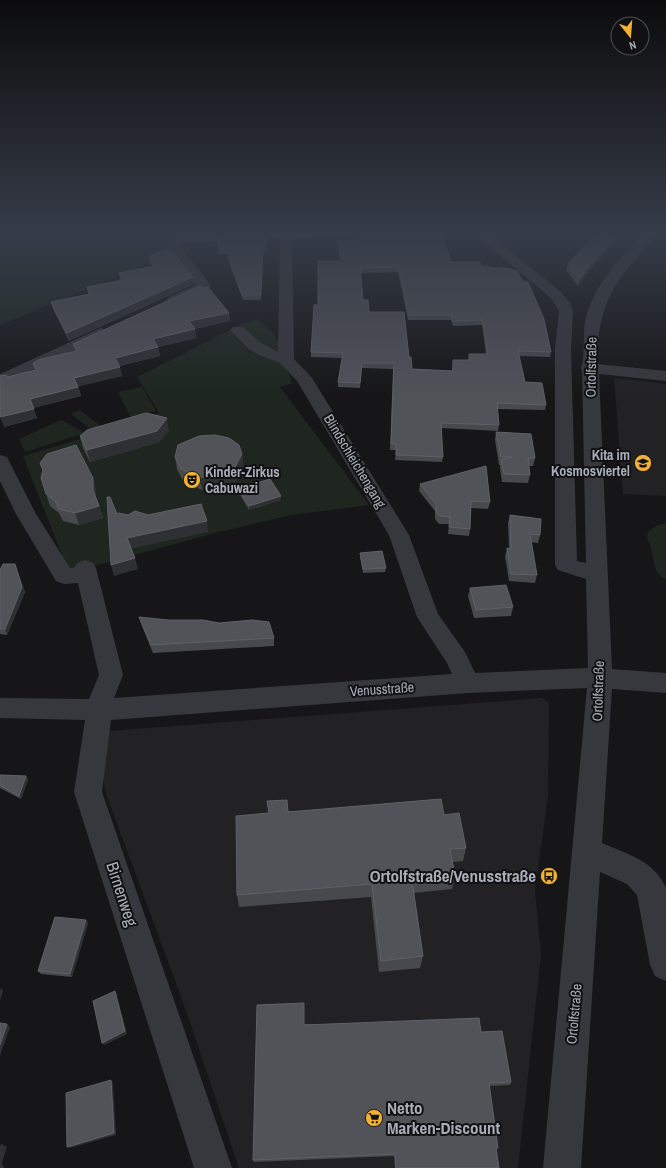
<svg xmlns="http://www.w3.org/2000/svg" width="666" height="1168" font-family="'Archivo Narrow',sans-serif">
	<rect width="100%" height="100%" fill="#161618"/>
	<g fill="#222225">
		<path d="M614 378 666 384V496L623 494Z"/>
		<path d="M542 698 549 703 548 796 535 890 541 955 518 1168H239L187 1013 105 791 101 759 109 731Z"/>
	</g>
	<g fill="#1e261f">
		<path d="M0 232H190L192 234 173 238 167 243 172 254 0 325Z"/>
		<path d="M258 319 275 335 292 383 280 387 369 505 291 515 219 532 69 573 23 456 94 435 139 418 159 413 137 377 244 323Z"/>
		<path d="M142 387 156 411 131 418 118 392Z"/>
		<path d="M80 410 102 427 93 431 71 414Z"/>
		<path d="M61 420 85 433 25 452 19 439Z"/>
		<path d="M666 523V579C653 574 654 559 651 548 649 541 646 540 648 532L656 526Z"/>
	</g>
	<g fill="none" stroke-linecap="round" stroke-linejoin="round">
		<g fill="#37383d" fill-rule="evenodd">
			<path d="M252 232H422L416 236 292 239 294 359 312 378 409 535 438 614 465 652 475 673 588 668 586 579 558 570 555 565V349L559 311 551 298 472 232H486L561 292 570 303 573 311 571 349 577 561 586 563 582 370 581 368C585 361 583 332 585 322 592 286 621 258 645 232H658C650 244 639 254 630 265 604 297 597 323 598 364L666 371V381L599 374 612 669 666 673V693L612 689 602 843C627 854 655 861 666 888V981L655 976 650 965 637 895 627 884 600 872 581 1168H543L587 688 468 693 111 720 102 792 232 1168H194L74 792 85 720 0 718V698L89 699 99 675 78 583 64 584 56 581 16 514 0 481V455L7 457 9 461 36 514 70 568H74L77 563 85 560 93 563 96 568 123 675 114 698 452 674 447 663 417 617 389 535 297 381 280 363 259 355 249 349 230 330 233 327H243L260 342 278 352 280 239 186 242 181 245 182 249 211 286 209 289 179 303H169L167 300 169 297 196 285 169 250 168 243C177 229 234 233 252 232Z"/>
			<path d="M101 328 106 330 109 333 106 336 0 385V374Z"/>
		</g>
	</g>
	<g fill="#47494d" fill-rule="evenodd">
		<path d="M416 233 451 262 481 266 489 268 551 352 550 357 519 356 525 382 546 405 545 410 497 409 499 425 498 431 441 428 443 457 442 462 395 460 396 450H390L393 369 362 368 360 388 338 387V382L342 358 311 357V352L318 305 340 261 338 245V241L360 240V234ZM398 272 408 320H451L453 326 482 325 486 354H469L468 360H453L452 371 412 369 409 357 369 312 363 300 361 273Z"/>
		<path d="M266 236V251H263L261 300H243L229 261 228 254H219L218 250Z"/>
		<path d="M149 256 194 284 69 341 53 309 51 302 88 294 87 287 120 281 119 273 153 267 150 263Z"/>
		<path d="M568 263 588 272 578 286 566 270Z"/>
		<path d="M202 288 229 313 230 321 195 329 196 338 158 347 160 356 119 366 122 376 78 386 81 396 33 408 37 418 4 427 8 377 35 370 33 363 75 351 73 344Z"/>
		<path d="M169 430 159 442 90 462 83 448 80 436Z"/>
		<path d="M496 432 535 458 533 466H529L530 475 528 483 502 482 500 468V465H499L495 440Z"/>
		<path d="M242 454 243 466 236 481 202 490 183 481 177 469 175 457Z"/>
		<path d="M40 463 96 490V497L103 518 79 525 63 521 59 513 50 506 41 478 43 471Z"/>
		<path d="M420 484 490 502 488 509 471 508 470 529 469 536 448 534 449 524H439L435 519V511L419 491Z"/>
		<path d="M238 489 281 500 249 510 239 493Z"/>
		<path d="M510 515 540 535 538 543 531 542 537 575 535 583 509 581 505 556 507 548H509L508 523Z"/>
		<path d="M360 553 386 568 385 572 363 573 360 557Z"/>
		<path d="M0 570H17L25 592 7 635 0 634Z"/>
		<path d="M470 588 513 607 511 616 474 618 468 596Z"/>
		<path d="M139 617 168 620 219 623 274 638V646L153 653 142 626Z"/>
		<path d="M0 775 26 776 28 780 21 799 0 788Z"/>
		<path d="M288 811 444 815 466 848 463 861 453 862 455 877 452 889 414 893 423 956 420 968 379 972 371 897 239 907 237 895Z"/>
		<path d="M86 920 88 923 72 977 41 974 38 971Z"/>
		<path d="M304 1024 481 1032 511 1082 510 1085 489 1086 498 1148 496 1150 499 1168H395L394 1156 254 1162 253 1160Z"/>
	</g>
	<g fill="#2f3033">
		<path d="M621 232H626L588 272 578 286 580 279 590 265Z"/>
		<path d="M193 277 194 284 69 341 67 333Z"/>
		<path d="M229 313 230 321 190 330 189 321Z"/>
		<path d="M195 329 196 338 154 348 153 339Z"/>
		<path d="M158 347 160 356 117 366 115 358Z"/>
		<path d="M120 367 122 376 76 387 74 378Z"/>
		<path d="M78 387 81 396 33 408 30 399Z"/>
		<path d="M34 409 37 418 4 427 0 417Z"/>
		<path d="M167 418 169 430 159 442 90 462 87 450Z"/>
		<path d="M242 454 243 466 236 481 202 490 200 478Z"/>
		<path d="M93 478 96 490V501L93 490Z"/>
		<path d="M281 496V500L249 510V506Z"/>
		<path d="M99 506 103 518 79 525 75 513Z"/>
		<path d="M207 521 208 532 130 549 127 538Z"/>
		<path d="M135 558 138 569 114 576 111 565Z"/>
		<path d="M15 564 25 592 7 635 5 629Z"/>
		<path d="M26 776 28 780 21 799 19 796Z"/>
		<path d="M86 920 88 923 72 977 70 974Z"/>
		<path d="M1 988 3 991 0 1001V990Z"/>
		<path d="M115 991 116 993 127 1034 104 1045 102 1043Z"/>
		<path d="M7 1024 10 1027 0 1056V1045Z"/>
		<path d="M111 1080 113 1083 116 1135 70 1148 67 1147Z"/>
		<path d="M1 1144 7 1147 2 1163 4 1168H0V1146Z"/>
	</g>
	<g fill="#525359" stroke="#5f6168" fill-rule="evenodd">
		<path d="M417 232H441L451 262H480L481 266H488L489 268H508L517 271 523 282H528L544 319 551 352 518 351 525 382 542 383 546 405 497 403 499 425 441 423 443 457 396 455V444H391L394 363H362L360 383 338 382 343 353 311 352 314 305H318V261H341L338 241 361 240 360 234 416 233ZM399 267 409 315H451L453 321 483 320 488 354H469L470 360H453V371L412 369 411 357H409L404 312H369L368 300H363L360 268Z"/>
		<path d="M599 232H621L590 265 580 279 568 263Z"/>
		<path d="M266 236V246L263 247 261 295H242L228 257 229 249 218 250 219 237Z"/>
		<path d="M166 249 173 253 193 277 67 333 51 302 90 294 87 287 123 280 119 273 156 266 149 256Z"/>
		<path d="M200 286 202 288 208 287 229 313 189 321 195 329 153 339 158 347 115 358 120 367 74 378 78 387 30 399 34 409 0 417V376L6 375 8 377 36 370 33 363 41 359 77 351 73 344Z"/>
		<path d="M146 413 167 418 157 431 87 450 80 436 87 430Z"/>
		<path d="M496 432 531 434 535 458H528L530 475 504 474 501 460 512 457H501Z"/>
		<path d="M215 435 229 438 239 445 242 454 234 469 200 478 181 469 175 457 178 445 199 436Z"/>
		<path d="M76 445 93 478V490L99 506 75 513 59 509 55 501 46 494 41 478 43 470 40 463 47 454Z"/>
		<path d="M486 466 490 502 471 501 470 529 449 527 450 517 440 516 436 512V504L420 484Z"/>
		<path d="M270 479 281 496 249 506 238 489Z"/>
		<path d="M107 497H110L117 514 119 513 128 515 135 511 148 515 201 504 207 521 127 538 135 558 111 565Z"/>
		<path d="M510 515 541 519 540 535 530 534 537 575 511 574 507 548 511 549Z"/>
		<path d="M382 551 386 568 363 569 360 553Z"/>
		<path d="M3 564H15L22 587 5 629H0V570Z"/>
		<path d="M506 585 513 607 476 610 470 588Z"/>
		<path d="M139 617 168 620H203L219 623 252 620 269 622 274 638 151 645Z"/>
		<path d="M0 775 26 776 19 796 0 785Z"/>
		<path d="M441 799 444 815 459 813 466 848 450 849 455 877 412 881 423 956 381 961 372 884 237 895 236 816 269 813 267 801 287 800 288 812Z"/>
		<path d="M55 917 86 920 70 974 38 971Z"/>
		<path d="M115 991 125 1031 102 1043 93 1001Z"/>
		<path d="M304 1003V1025L479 1018 481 1032 502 1031 511 1082 489 1083 498 1148H496L499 1168H396L395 1154 253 1160 257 1005Z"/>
		<path d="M0 1023 7 1024 0 1045Z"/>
		<path d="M111 1080 114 1133 67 1147 66 1093Z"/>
	</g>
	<linearGradient id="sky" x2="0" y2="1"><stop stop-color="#0c0c0d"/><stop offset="0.59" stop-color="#363c48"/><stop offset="1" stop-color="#363c48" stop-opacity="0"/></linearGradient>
	<rect width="666" height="396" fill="url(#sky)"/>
	<defs>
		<symbol id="school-disc" viewBox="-11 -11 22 22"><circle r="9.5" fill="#f2b134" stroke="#111113"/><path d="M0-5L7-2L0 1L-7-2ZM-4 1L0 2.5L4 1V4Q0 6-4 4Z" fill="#111"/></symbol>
		<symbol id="theatre-disc" viewBox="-11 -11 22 22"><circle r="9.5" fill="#f2b134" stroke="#111113"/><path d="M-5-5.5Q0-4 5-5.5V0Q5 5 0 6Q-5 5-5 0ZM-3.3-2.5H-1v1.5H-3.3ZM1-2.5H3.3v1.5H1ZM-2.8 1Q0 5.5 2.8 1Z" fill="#111"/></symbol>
		<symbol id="bus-disc" viewBox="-11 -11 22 22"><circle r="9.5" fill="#f2b134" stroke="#111113"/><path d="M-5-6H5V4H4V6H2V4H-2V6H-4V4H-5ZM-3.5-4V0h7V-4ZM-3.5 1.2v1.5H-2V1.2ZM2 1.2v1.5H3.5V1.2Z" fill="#111"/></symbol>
		<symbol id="supermarket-disc" viewBox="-11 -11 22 22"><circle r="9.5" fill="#f2b134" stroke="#111113"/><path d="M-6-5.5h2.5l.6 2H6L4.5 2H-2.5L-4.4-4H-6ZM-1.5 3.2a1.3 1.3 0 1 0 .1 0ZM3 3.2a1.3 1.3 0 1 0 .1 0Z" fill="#111"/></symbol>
	</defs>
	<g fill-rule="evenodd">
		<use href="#school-disc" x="633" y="453" width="20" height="20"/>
		<use href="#theatre-disc" x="182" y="470" width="20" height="20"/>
		<use href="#bus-disc" x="539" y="866" width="20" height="20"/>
		<use href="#supermarket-disc" x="364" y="1108" width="20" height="20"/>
	</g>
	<g text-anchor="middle" stroke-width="4" stroke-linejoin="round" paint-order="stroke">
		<g font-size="14" fill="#a8adb8" stroke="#111113">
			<text transform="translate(591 367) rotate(-89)" y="5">Ortolfstraße</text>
			<text transform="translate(355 461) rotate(59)" y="5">Blindschleichengang</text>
			<text transform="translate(382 689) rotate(-4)" y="5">Venusstraße</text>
			<text transform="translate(598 691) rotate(-88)" y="5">Ortolfstraße</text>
			<text transform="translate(574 1014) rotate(-85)" y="5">Ortolfstraße</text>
		</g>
		<g font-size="14" font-weight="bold" fill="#a8adb8" stroke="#111113" text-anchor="end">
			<text x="630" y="460">Kita im<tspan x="630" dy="16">Kosmosviertel</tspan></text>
			<text x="205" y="477" text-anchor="start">Kinder-Zirkus<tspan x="205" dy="16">Cabuwazi</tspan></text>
		</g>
		<g font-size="17" font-weight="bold" fill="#a8adb8" stroke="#111113" text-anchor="end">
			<text x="536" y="882">Ortolfstraße/Venusstraße</text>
			<text x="387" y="1114" text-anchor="start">Netto<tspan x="387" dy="20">Marken-Discount</tspan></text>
		</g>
		<g font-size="17" fill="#a8adb8" stroke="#111113">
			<text transform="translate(122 894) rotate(72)" y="6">Birnenweg</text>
		</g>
	</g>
	<g transform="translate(630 36) rotate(163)"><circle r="19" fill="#111113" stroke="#4d4f55"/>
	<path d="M0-3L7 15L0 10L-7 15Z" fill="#f2b134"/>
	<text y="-6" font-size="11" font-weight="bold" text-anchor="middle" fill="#a8adb8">N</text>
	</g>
</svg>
